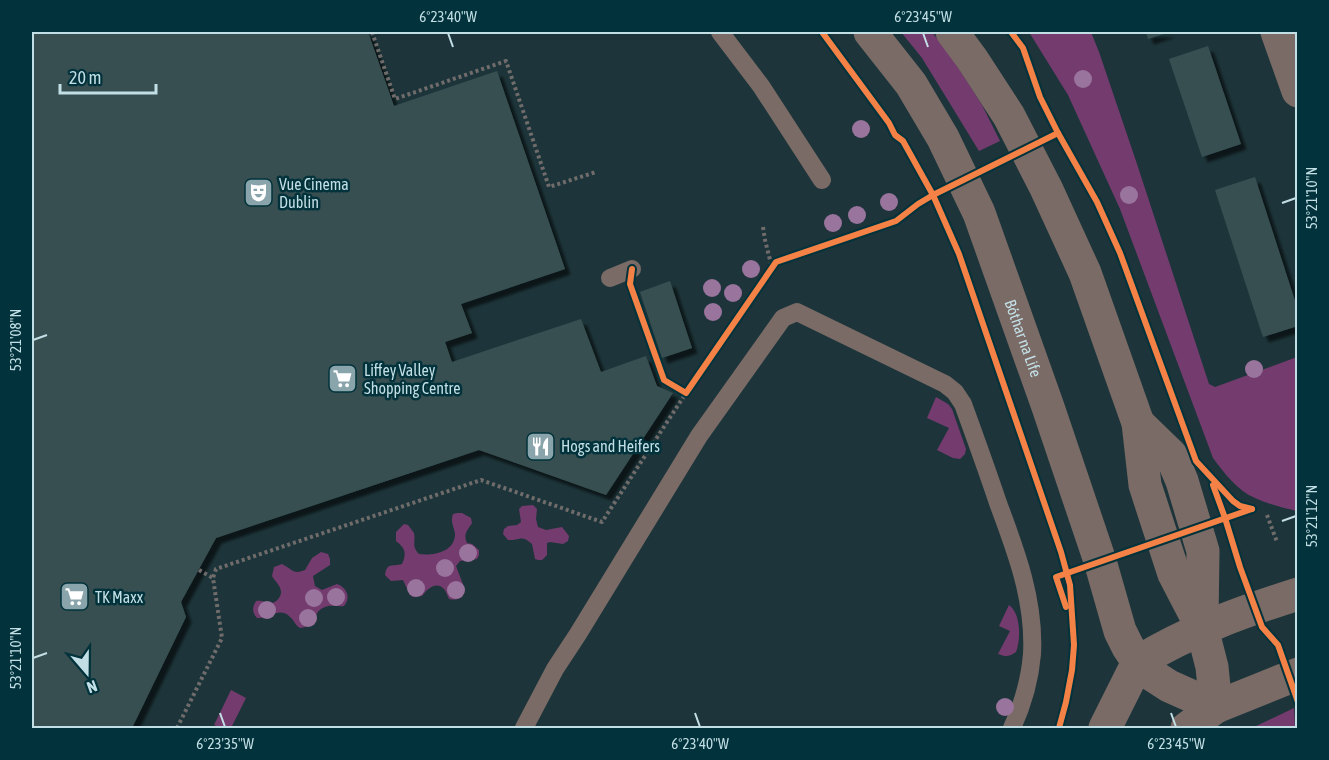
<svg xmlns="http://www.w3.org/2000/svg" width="1329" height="760" font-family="'Asap Condensed',sans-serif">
	<defs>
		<filter id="shadow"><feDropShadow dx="5.5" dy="5.5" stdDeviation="1.5" flood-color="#0009"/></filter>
	</defs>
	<rect width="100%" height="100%" fill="#1d353a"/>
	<g fill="#743b6e">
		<path d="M901 32H932L954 61 982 105 1000 141 979 151 922 58Z"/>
		<path d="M1029 32H1091L1099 52 1136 161 1209 384 1215 387 1297 357V511C1284 508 1268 504 1255 498 1238 491 1224 473 1213 458L1120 209 1068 95Z"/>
		<path d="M936 397 948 404 952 409 966 449 965 454 960 459 953 458 937 450 949 428 927 418Z"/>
		<path d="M533 505 537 509 536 519 538 527 546 530 562 527 569 536 568 541 563 544 550 542 547 543V555L542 560H538L535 559 532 544C520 534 521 541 508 540L503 534 504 529 508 526 517 525 521 522 519 509 522 506Z"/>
		<path d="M457 513H462L471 518 472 523C467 531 463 534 467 543L472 544 479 550V555L477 559 460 561 456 566 464 587 462 597C457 600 454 600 449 599 447 595 446 591 444 589 436 580 426 590 422 596L413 597 410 595 403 580 391 581 385 575C387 562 392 567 402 564 407 553 405 548 396 541V532L404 524 408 525 414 533C416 543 411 545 419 554 433 556 455 552 455 534 454 526 450 522 453 514Z"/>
		<path d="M321 552 328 554 330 559V565L313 576 315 586 322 590 337 584C347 588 351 597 344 606 338 607 331 604 325 607 311 612 319 626 300 628 295 625 294 620 290 617 280 606 269 619 257 618 252 612 252 608 256 601 262 600 265 603 270 603 274 603 277 601 279 598 285 589 276 583 272 576L274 567 282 564C292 569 293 575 305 570L312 558Z"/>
		<path d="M1009 605C1021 614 1021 639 1016 652 1009 657 1006 657 998 654L1010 631 999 626Z"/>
		<path d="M231 690 246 698 231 728H222L214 725Z"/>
		<path d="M1294 708 1295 728H1252Z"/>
	</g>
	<g fill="#385051" filter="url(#shadow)">
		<path d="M32 32H368L394 106 497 71 565 269 461 304 472 333 445 342 452 362 581 319 601 372 646 356 657 386 673 393 606 495 479 450 216 538 181 602 186 617 132 728H32Z"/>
		<path d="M1146 32H1170L1148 39Z"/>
		<path d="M1208 46 1241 144 1202 157 1169 59Z"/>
		<path d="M1255 177 1298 310V326L1263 337 1215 190Z"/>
		<path d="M670 281 692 348 662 358 640 292Z"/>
	</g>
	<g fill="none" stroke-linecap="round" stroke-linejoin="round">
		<g stroke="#6f6c6b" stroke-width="4" stroke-dasharray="3 3" stroke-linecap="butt">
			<path d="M372 32 395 99 506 61 549 187 596 172"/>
			<path d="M763 227 765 240 772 268"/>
			<path d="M1267 515 1277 542"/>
			<path d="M199 570 213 578"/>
			<path d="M177 728 222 638 213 578 216 569 481 480 602 522 686 393"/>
		</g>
		<g stroke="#7a6b66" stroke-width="18">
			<path d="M720 32 761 86 822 180"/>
			<path d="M610 278 632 269"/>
			<path d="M524 728 555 669 578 634 699 436 783 318 797 312 945 384 955 392 963 404C975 437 987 470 998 503 1016 551 1035 601 1032 654 1030 679 1022 706 1012 728"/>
		</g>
		<g stroke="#7a6b66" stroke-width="33">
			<path d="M1277 32 1298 91"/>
			<path d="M1105 728 1138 662"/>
			<path d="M1187 728 1216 707"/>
		</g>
		<g stroke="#7a6b66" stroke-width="33">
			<path id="s1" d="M870 32 911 84 943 138 979 213 1048 407 1100 561 1120 631 1128 647 1138 662 1152 675 1169 686 1216 707 1298 674"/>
			<path d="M952 32 972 59 1009 116 1046 188 1085 273 1138 423 1145 485 1156 519 1174 574 1202 628 1212 667 1216 707"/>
			<path d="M1138 423 1171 455 1182 481 1203 551 1202 623"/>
			<path d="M1138 662C1189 631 1241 612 1298 594"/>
		</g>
		<defs>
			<g id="cycleway">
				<path d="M822 32 889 123 895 135 903 141 933 195 959 254 1061 552 1070 585 1074 645 1072 670 1066 702 1059 728"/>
				<path d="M1011 32 1023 48 1040 97 1058 133 1097 202 1120 253 1196 461 1233 501 1240 506 1252 509"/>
				<path d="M632 269 630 284 664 380 686 393 776 262 896 221 918 204 933 195 1058 133"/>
				<path d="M1213 485 1225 518 1240 567 1262 627 1278 645 1298 702"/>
				<path d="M1066 607 1056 577 1252 509"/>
			</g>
		</defs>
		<use href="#cycleway" stroke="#02333c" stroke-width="10"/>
		<use href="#cycleway" stroke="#f48246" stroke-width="6"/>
	</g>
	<g fill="#99749c">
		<circle cx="1083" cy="79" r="9"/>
		<circle cx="861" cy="129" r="9"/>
		<circle cx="1129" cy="195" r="9"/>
		<circle cx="889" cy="202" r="9"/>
		<circle cx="857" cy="215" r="9"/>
		<circle cx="833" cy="223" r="9"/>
		<circle cx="751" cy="269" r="9"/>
		<circle cx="712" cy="288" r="9"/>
		<circle cx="733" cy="293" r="9"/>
		<circle cx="713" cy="312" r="9"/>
		<circle cx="1254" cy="369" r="9"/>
		<circle cx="468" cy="553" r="9"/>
		<circle cx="445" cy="568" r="9"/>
		<circle cx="416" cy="588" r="9"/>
		<circle cx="456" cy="590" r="9"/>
		<circle cx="336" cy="597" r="9"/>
		<circle cx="314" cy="598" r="9"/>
		<circle cx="267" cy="610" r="9"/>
		<circle cx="308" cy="618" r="9"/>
		<circle cx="1005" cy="707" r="9"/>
	</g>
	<path fill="none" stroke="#c3dfe6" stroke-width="2" d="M448 33 453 47M923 33 928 47M1282 203 1296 198M33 340 47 335M1282 521 1296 516M33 658 47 653M220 713 225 727M695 713 700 727M1171 713 1176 727"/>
	<defs>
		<symbol id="theatre-square" viewBox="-11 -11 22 22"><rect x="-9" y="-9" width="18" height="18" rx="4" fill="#89a4aa" stroke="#02333c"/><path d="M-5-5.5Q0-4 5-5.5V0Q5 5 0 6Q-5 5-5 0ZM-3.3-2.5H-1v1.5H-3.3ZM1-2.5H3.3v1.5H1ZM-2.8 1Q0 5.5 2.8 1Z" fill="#fff"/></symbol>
		<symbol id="supermarket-square" viewBox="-11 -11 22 22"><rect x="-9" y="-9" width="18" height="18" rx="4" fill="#89a4aa" stroke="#02333c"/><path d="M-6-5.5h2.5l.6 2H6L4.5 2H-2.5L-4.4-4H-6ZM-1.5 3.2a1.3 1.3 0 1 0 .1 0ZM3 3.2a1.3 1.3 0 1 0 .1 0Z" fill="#fff"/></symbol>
		<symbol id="restaurant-square" viewBox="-11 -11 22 22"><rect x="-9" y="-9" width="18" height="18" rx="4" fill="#89a4aa" stroke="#02333c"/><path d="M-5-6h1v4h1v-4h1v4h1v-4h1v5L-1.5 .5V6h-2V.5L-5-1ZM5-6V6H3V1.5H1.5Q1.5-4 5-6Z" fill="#fff"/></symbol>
	</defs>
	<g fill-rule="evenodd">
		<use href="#theatre-square" x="242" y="176" width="33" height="33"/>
		<use href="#supermarket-square" x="326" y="362" width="33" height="33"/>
		<use href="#restaurant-square" x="524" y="430" width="33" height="33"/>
		<use href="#supermarket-square" x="58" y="580" width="33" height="33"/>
	</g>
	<g text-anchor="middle" stroke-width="5" stroke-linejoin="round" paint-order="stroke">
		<g font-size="16" fill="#c3dfe6" stroke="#02333c" text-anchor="start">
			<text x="279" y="190">Vue Cinema<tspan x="279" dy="18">Dublin</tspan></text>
			<text x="364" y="376">Liffey Valley<tspan x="364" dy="18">Shopping Centre</tspan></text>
			<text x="561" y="452">Hogs and Heifers</text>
			<text x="95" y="603">TK Maxx</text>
		</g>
		<g font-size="16" fill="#c3dfe6" stroke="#02333c">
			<text dy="6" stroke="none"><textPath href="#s1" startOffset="345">Bóthar na Life</textPath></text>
		</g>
	</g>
	<rect width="1329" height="760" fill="none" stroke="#02333c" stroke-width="66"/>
	<g transform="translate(87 673) rotate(160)" stroke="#02333c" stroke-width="4.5" paint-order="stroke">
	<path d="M0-4.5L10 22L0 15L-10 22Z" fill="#c3dfe6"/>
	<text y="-9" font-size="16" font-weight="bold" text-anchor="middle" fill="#c3dfe6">N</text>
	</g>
	<path d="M60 84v9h96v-9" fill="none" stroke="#c3dfe6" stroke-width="3"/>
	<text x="69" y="84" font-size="18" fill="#c3dfe6" stroke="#02333c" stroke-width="4.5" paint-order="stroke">20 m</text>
	<rect x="33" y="33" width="1263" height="694" fill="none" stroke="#c3dfe6" stroke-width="2"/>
	<g font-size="15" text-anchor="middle" fill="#c3dfe6">
		<text x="448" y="22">6°23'40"W</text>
		<text x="923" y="22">6°23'45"W</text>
		<text transform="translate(1312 198) rotate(-90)" y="5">53°21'10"N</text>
		<text transform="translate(16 340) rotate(-90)" y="5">53°21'08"N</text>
		<text transform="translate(1312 516) rotate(-90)" y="5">53°21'12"N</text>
		<text transform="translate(16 658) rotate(-90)" y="5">53°21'10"N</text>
		<text x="225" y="749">6°23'35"W</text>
		<text x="700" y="749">6°23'40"W</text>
		<text x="1176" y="749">6°23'45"W</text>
	</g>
</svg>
